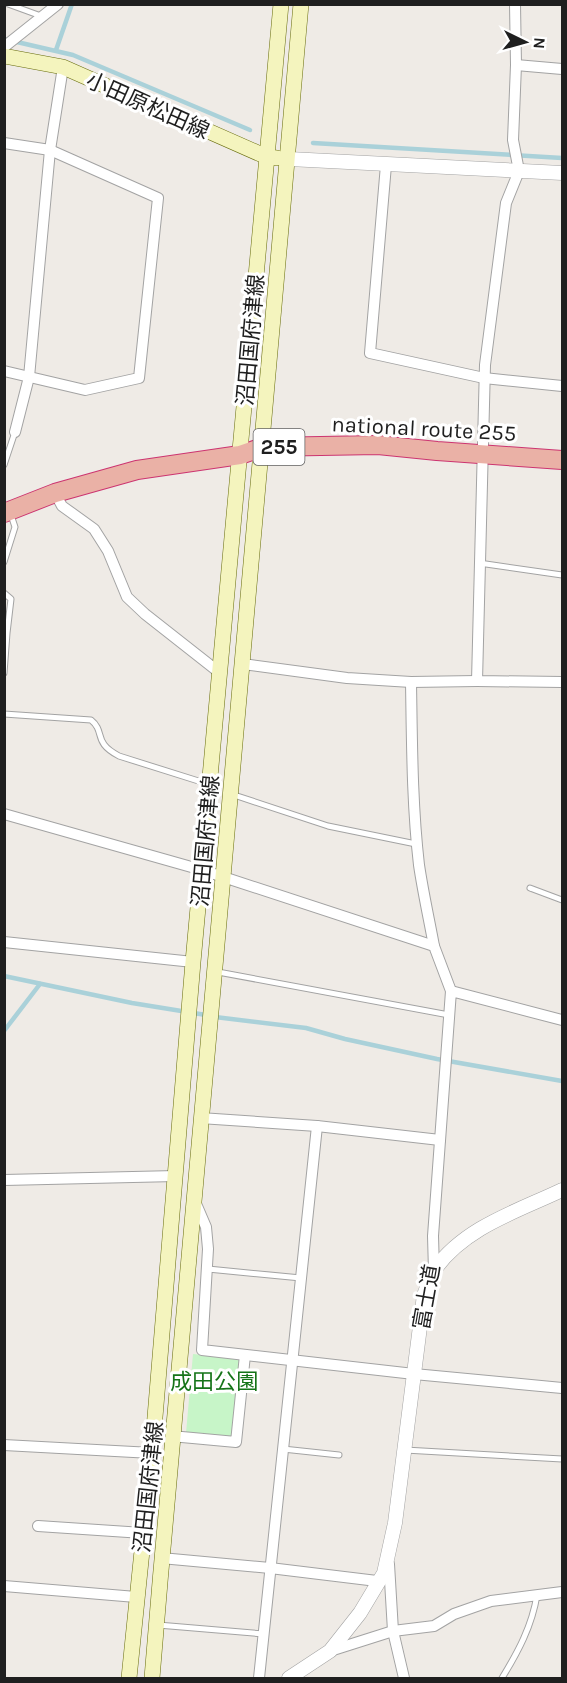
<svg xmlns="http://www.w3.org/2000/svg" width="567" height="1683" font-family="Karla,'Noto Sans JP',sans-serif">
	<rect width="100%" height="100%" fill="#efebe6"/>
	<path fill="#c7f5c8" d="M193 1354 240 1359 233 1437 186 1433Z"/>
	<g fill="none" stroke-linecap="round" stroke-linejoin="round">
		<g stroke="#aad1d9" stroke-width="4.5">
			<path d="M4 39 73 55 250 130"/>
			<path d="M56 50 72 4"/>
			<path d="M313 143 562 158"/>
			<path d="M4 976 132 1003 206 1015"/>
			<path d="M215 1017 306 1028 345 1039 437 1059 562 1081"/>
			<path d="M4 1031 40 984"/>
		</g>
		<defs>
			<g id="service">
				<path d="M8 4 41 16"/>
				<path d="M4 465 15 432"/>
				<path d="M4 562 15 527 11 515"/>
				<path d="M479 563 562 575"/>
				<path d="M4 593 11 599 7 633 4 673"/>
				<path d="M4 714 91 720C106 732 92 742 119 756L208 784"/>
				<path d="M231 794 328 826 416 844"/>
				<path d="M530 888 562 900"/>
				<path d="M218 972 449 1015"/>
				<path d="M208 1269 301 1278"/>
				<path d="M283 1449 339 1455"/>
				<path d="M405 1450 562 1459"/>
				<path d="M158 1625 264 1634"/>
				<path d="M502 1678C518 1652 532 1626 537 1595"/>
			</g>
			<g id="minor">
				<path d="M515 4 516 65 513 140 519 171 506 203 485 365 477 681 562 682"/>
				<path d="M4 47 58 4"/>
				<path d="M516 65 562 69"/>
				<path d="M4 143 50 150 158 198 139 378 85 390 4 371"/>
				<path d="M386 165 370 353 484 378 562 386"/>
				<path d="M15 432 29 377 50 150 63 67"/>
				<path d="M55 493 62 506 94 529 108 551 127 597 145 614 220 673"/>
				<path d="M243 664 347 678 411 682 477 681"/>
				<path d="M411 682C412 743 412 804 419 865 423 892 429 919 434 946"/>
				<path d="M4 814 202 870 434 946 451 991"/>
				<path d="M4 942 193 962"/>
				<path d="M200 1118 317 1126 440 1140"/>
				<path d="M4 1180 176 1176"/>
				<path d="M194 1199 206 1227 208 1249 202 1350 414 1374 562 1388"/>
				<path d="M434 1271 433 1236 451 991 562 1020"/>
				<path d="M171 1436 236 1442 245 1355"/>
				<path d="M4 1445 152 1453"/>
				<path d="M38 1526 143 1533"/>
				<path d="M161 1558 270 1568 377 1581"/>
				<path d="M389 1564 393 1631 404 1678"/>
				<path d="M4 1586 136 1597"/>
				<path d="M330 1651 393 1631 434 1626 454 1614 491 1601 562 1592"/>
				<path d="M259 1678 317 1126"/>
			</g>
			<g id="tertiary">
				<path d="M289 159 562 173"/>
				<path d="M289 1678 330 1651 360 1613 384 1573 395 1523 424 1295C428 1286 430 1276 435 1269 465 1227 518 1211 562 1190"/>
			</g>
			<g id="secondary">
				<path d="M4 56 63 67 267 157 277 158"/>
				<path d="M129 1678 152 1453 193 962 281 4"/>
				<path d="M152 1678C198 1120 255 563 301 4"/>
			</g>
			<path id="trunk" d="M4 513 55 493 137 470 240 455 263 447 378 445 437 451 562 460"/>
		</defs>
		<use href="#service" stroke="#a3a3a3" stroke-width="7"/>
		<use href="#minor" stroke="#a3a3a3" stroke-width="12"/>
		<use href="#tertiary" stroke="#a3a3a3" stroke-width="15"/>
		<use href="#secondary" stroke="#686d0e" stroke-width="16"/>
		<use href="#trunk" stroke="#cc3470" stroke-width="20"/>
		<use href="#service" stroke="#fff" stroke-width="5"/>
		<use href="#minor" stroke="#fff" stroke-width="10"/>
		<use href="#tertiary" stroke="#fff" stroke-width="14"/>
		<use href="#secondary" stroke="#f4f4be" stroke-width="15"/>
		<use href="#trunk" stroke="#eab1a6" stroke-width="18"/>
	</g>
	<g text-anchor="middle" stroke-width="6" stroke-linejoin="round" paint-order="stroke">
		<rect fill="#fff" stroke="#626262" stroke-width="1.5" x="253.5" y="429" width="51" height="36" rx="4.5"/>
		<g font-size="21" font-weight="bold" fill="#1f1f1f">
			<text x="279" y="454">255</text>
		</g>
		<g font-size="22" fill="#1f1f1f" stroke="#fff">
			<text transform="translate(148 105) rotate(24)" y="8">小田原松田線</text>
			<text transform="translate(250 340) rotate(-85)" y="8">沼田国府津線</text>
			<text transform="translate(424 428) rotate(3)" y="8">national route 255</text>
			<text transform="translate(205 841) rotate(-85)" y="8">沼田国府津線</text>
			<text transform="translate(426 1297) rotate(-80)" y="8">富士道</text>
			<text transform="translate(148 1487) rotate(-84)" y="8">沼田国府津線</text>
		</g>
		<g font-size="22" fill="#157418" stroke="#fff">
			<text x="214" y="1389">成田公園</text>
		</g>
	</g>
	<rect width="567" height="1683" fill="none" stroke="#1f1f1f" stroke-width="12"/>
	<g transform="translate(525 42) rotate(95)" stroke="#ffffff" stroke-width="4.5" paint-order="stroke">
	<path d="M0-4.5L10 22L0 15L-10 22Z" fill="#1f1f1f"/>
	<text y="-9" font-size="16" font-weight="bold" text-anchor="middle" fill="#1f1f1f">N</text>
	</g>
</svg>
